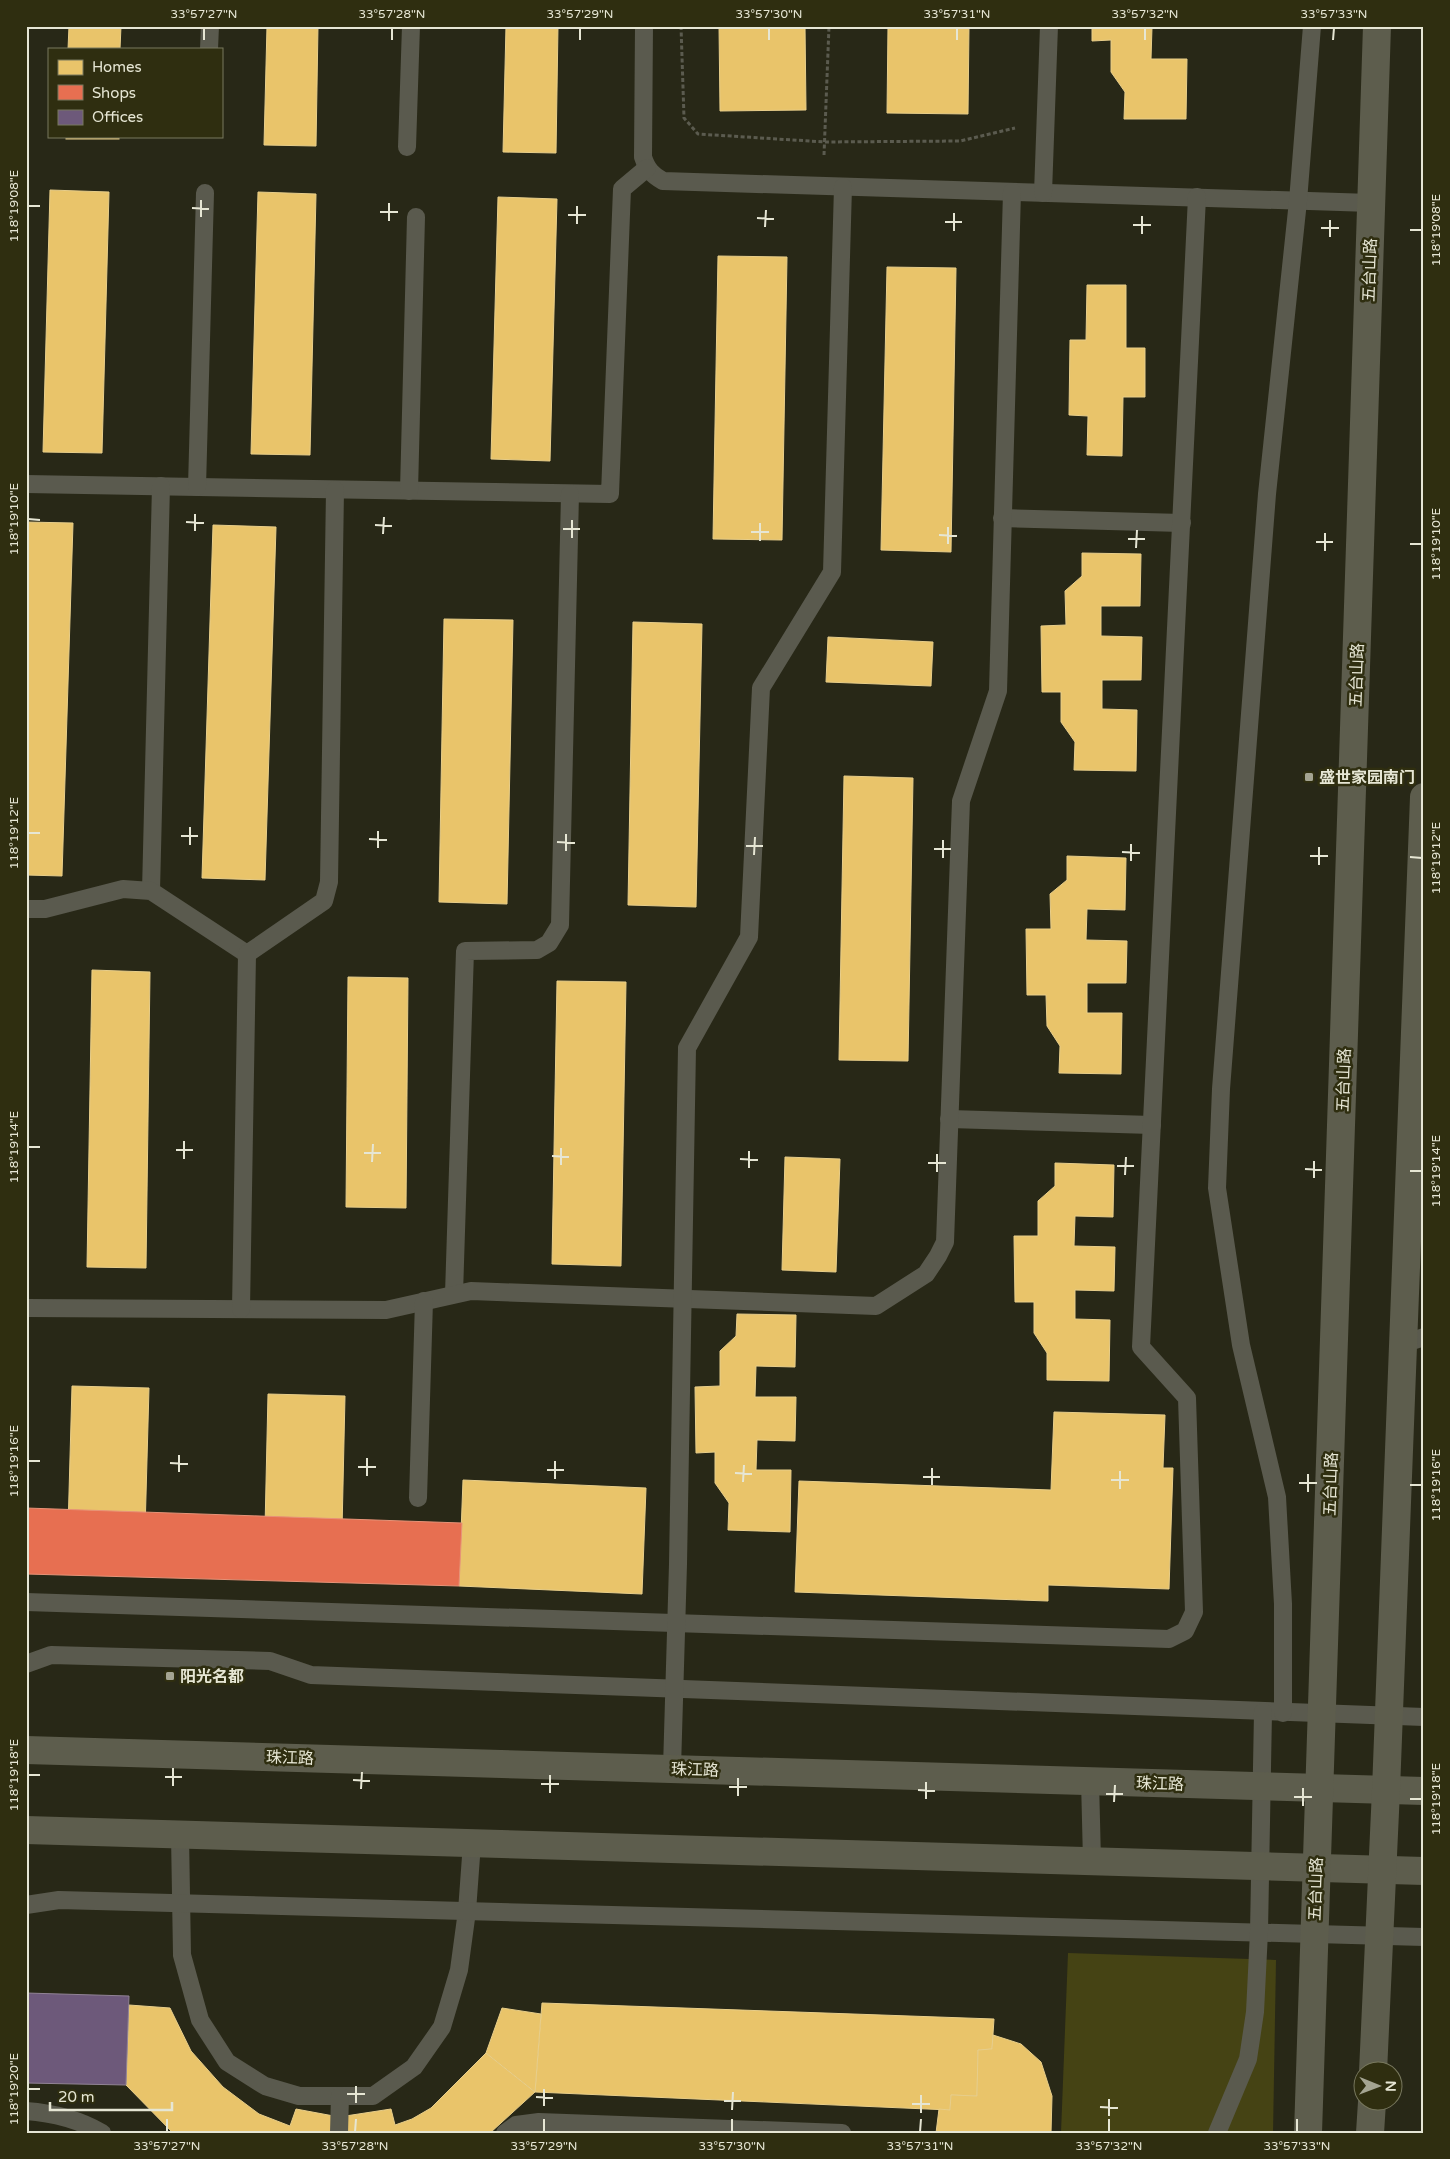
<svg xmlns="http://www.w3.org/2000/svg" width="1450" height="2159" font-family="'Varela Round','Noto Sans SC',sans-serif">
	<rect width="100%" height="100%" fill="#282817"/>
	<path fill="#454314" d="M1068 1953 1276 1960 1273 2133H1061Z"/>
	<g fill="#e9c46a" stroke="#e8ce8a">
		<path d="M69 26H121L120 49H68Z"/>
		<path d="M267 26H318L316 146 264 145Z"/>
		<path d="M506 26H558L556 153 503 152Z"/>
		<path d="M719 26H805L806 110 720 111Z"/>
		<path d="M888 26H969L968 114 887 113Z"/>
		<path d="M1092 26H1190L1152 27 1151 59H1187L1186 119H1124L1125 92 1111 72V40L1092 41Z"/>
		<rect x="66" y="136" width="53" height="3"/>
		<path d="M50 190 109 192 102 453 43 452Z"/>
		<path d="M258 192 316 194 310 455 251 454Z"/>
		<path d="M498 197 557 199 550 461 491 459Z"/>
		<path d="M718 256 787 257 782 540 713 539Z"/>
		<path d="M887 267 956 268 951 552 881 550Z"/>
		<path d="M1087 285H1126V348H1145V397H1123L1122 456 1087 455 1088 416 1069 415 1070 340H1086Z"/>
		<path d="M26 522 73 523 62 876 26 875Z"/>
		<path d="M213 525 276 527 265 880 202 878Z"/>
		<path d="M1082 553 1141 554 1140 606H1101V636L1142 637 1141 680H1102V709L1137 710 1136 771 1074 770 1075 742 1061 722V692H1042L1041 626 1066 625 1065 591 1082 576Z"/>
		<path d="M444 619 513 620 507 904 439 902Z"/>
		<path d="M633 622 702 624 696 907 628 905Z"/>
		<path d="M828 637 933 642 931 686 826 682Z"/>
		<path d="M844 776 913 778 908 1061 839 1060Z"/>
		<path d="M1067 856 1126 858 1125 910 1087 909 1086 940 1127 941 1126 983H1087V1013H1122L1121 1074 1059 1073 1060 1046 1047 1026 1046 995H1027L1026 929H1051L1050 894 1067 880Z"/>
		<path d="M92 970 150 972 146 1268 87 1267Z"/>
		<path d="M348 977 408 978 406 1208 346 1207Z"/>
		<path d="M557 981 626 982 621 1266 552 1264Z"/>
		<path d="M785 1157 840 1159 836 1272 782 1270Z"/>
		<path d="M1055 1163 1114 1165 1113 1217 1075 1216 1074 1246 1115 1247 1114 1291 1075 1290V1319L1110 1320 1109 1381 1047 1380V1353L1034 1333V1302H1015L1014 1236H1038V1201L1055 1186Z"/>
		<path d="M737 1314 796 1315 795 1367 756 1366 755 1397H796L795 1441 757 1440 756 1470H791L790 1532 728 1530 729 1503 715 1483V1452L696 1453 695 1387 720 1386V1351L736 1336Z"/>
		<path d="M72 1386 149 1388 144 1567 67 1565Z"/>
		<path d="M268 1394 345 1396 341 1575 264 1573Z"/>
		<path d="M1054 1412 1165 1415 1163 1468H1173L1169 1589 1048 1585V1601L795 1592 799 1481 1051 1490Z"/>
		<path d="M463 1480 646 1488 642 1594 459 1586Z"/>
		<path d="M542 2003 994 2019 992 2049 978 2050 977 2096 951 2095 950 2110 535 2092Z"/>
		<path d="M129 2005 170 2008 191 2051 223 2087 259 2114 290 2126 296 2109 339 2117 391 2109 395 2125 412 2119 431 2108 486 2053 535 2092 490 2133H173L126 2085Z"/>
		<path d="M502 2008 541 2014 535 2092 486 2053Z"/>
		<path d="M993 2035 1021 2044 1041 2062 1052 2096 1051 2133H936L939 2109 950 2110 951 2095 977 2096 978 2050 992 2049Z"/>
	</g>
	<path fill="#e76f51" stroke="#e79378" d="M26 1508 462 1523 459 1586 26 1574Z"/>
	<path fill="#6d597a" stroke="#918395" d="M26 1993 129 1996 126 2085 26 2083Z"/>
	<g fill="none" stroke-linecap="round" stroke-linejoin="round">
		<g stroke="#5b5b4f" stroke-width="3" stroke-dasharray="4 2.5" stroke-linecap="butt">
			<path d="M681 26 684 118 698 134 825 142 960 141 1015 128"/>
			<path d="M824 155 829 26"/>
		</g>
		<g stroke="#5a5a4e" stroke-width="18">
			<path d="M644 26 643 157C647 169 652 175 663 181L1371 203"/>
			<path d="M209 49 210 26"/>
			<path d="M407 147 411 26"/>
			<path d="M1043 193 1049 26"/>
			<path d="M26 484 610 494 622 189 647 168"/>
			<path d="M197 487 205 193"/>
			<path d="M409 491 416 217"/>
			<path d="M1002 518 1182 523"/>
			<path d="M151 891 161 486"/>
			<path d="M26 909H45L123 889 151 891 247 954"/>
			<path d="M949 1119 1152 1125"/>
			<path d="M454 1294 465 951 537 950 549 943 560 925 570 494"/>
			<path d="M26 1308 386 1310 471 1291 876 1306 926 1274 938 1256 945 1242 961 801 998 691 1012 192"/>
			<path d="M241 1309 247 954 324 901 329 882 335 490"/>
			<path d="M1403 1344 1424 1337"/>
			<path d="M418 1498 424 1301"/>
			<path d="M26 1602 1169 1639 1185 1631 1194 1612 1187 1398 1141 1347 1197 197"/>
			<path d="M26 1664 51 1655 270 1661 311 1675 1424 1717"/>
			<path d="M1283 1713V1604L1277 1497 1241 1345 1217 1188 1221 1089 1267 494 1298 201 1312 26"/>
			<path d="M672 1768 678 1564 687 1048 749 937 761 688 832 572 843 187"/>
			<path d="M1090 1780 1092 1861"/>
			<path d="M180 1835 182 1955 200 2020 227 2062 265 2086 299 2096H373L414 2067 442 2027 459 1970 467 1911 472 1843"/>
			<path d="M26 1905 59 1900 1424 1937"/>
			<path d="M26 2111C54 2113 78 2119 102 2133"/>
			<path d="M339 2133 340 2096"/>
			<path d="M505 2133 516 2125 539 2122 842 2133"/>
			<path d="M1217 2133 1248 2059 1255 2012 1259 1932 1263 1712"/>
		</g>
		<g stroke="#5d5d4d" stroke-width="28">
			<path d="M26 1750 1424 1791"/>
			<path d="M26 1830 1424 1871"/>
			<path d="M1373 2072 1386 1790 1424 797"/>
			<path d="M1308 2133 1377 26"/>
			<path d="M1370 2133 1372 2102"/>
		</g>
	</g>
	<path fill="none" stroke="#e6e6d4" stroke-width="2" d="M204 40V28M392 40V28M580 40V28M769 40V28M957 40V28M1145 40V28M1333 40 1334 28M28 206H40M192 208 209 209M380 212H398M568 215H586M201 217V200M757 218 774 219M389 221V203M945 222H962M577 224V206M1133 225H1151M765 227 766 210M1321 228H1339M1410 230H1422M954 231V213M1142 234V216M1330 237V220M28 519 40 520M186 522 204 523M375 525 392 526M563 529H580M195 531V514M751 532H769M383 534 384 517M939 535 957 536M572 538V520M1128 539H1145M760 541V523M1316 542H1333M948 544V527M1410 544H1422M1136 548 1137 530M1325 551V533M28 833H40M181 836H198M369 839 387 840M557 842 575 843M190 845V827M746 846H763M378 848V831M934 849H951M566 851V834M1122 852 1140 853M754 855 755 837M1310 856H1328M1410 857 1422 858M943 858V840M1131 861V844M1319 865V847M28 1147H40M176 1150H193M364 1153H381M552 1156 569 1157M184 1159V1141M740 1159 758 1160M372 1162 373 1144M928 1163H946M561 1165V1148M1117 1166H1134M749 1168V1151M1305 1169 1322 1170M1410 1171H1422M937 1172V1154M1125 1175 1126 1157M1314 1178V1161M28 1461H40M170 1463 188 1464M358 1467H376M547 1470H564M179 1472V1455M735 1473 752 1474M367 1476V1458M923 1477H940M555 1479V1461M1111 1480H1129M743 1482 744 1465M1299 1483H1317M932 1485V1468M1410 1485H1422M1120 1489V1471M1308 1492V1474M28 1775H40M165 1777H182M353 1780 370 1781M541 1784H559M173 1786V1768M729 1787H747M361 1789 362 1772M918 1790 935 1791M550 1793V1775M1106 1794H1123M738 1796V1778M1294 1797H1312M926 1799V1782M1410 1799H1422M1114 1802 1115 1785M1303 1806V1788M28 2089H40M347 2094H365M536 2097 553 2098M724 2101H741M356 2103V2086M912 2104H930M544 2106V2089M1100 2107 1118 2108M732 2110 733 2092M921 2113V2095M1109 2116V2099M167 2132V2119M355 2132 356 2119M544 2132V2119M732 2132V2119M920 2132 921 2119M1109 2132V2119M1297 2132V2119"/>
	<g fill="#a4a492" stroke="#2f2e10" stroke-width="2">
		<rect x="1304" y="772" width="10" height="10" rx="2.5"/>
		<rect x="165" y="1671" width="10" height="10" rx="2.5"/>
	</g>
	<g text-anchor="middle" stroke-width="5" stroke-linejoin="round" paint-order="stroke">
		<g font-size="16" fill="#e6e6d4" stroke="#2f2e10">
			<text transform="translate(1369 270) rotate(-88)" y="6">五台山路</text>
			<text transform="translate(1356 675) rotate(-88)" y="6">五台山路</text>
			<text transform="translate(1343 1080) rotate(-88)" y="6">五台山路</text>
			<text transform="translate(1330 1484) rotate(-88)" y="6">五台山路</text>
			<text transform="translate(290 1757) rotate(2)" y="6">珠江路</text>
			<text transform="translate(695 1769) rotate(2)" y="6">珠江路</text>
			<text transform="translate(1160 1783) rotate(2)" y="6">珠江路</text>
			<text transform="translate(1315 1889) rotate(-88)" y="6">五台山路</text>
		</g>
		<g font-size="16" font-weight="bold" fill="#e6e6d4" stroke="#2f2e10" text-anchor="start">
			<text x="1319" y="783">盛世家园南门</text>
			<text x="180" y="1682">阳光名都</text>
		</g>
	</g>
	<rect width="1450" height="2159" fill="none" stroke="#2f2e10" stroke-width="55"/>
	<rect x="48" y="48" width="175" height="90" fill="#2f2e10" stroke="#78785e"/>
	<rect x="58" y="60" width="25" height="15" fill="#e9c46a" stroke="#78785e"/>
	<text x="92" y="72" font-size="15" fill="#e6e6d4">Homes</text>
	<rect x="58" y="85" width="25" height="15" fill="#e76f51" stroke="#78785e"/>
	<text x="92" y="98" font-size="15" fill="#e6e6d4">Shops</text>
	<rect x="58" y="110" width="25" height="15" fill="#6d597a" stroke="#78785e"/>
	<text x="92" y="122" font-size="15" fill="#e6e6d4">Offices</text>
	<g transform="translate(1378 2086) rotate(91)"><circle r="24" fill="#2f2e10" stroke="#78785e"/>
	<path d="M0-4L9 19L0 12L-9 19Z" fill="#a4a492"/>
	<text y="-8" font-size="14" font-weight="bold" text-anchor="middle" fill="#e6e6d4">N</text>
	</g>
	<path d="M50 2102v8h122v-8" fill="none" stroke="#e6e6d4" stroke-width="2.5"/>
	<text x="58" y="2102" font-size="15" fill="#e6e6d4" stroke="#2f2e10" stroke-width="4" paint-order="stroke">20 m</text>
	<rect x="28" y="28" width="1394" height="2104" fill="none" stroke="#e6e6d4" stroke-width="2"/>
	<g font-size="12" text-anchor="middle" fill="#e6e6d4">
		<text x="204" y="18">33°57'27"N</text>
		<text x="392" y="18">33°57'28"N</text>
		<text x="580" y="18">33°57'29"N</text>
		<text x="769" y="18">33°57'30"N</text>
		<text x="957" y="18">33°57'31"N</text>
		<text x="1145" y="18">33°57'32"N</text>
		<text x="1334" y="18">33°57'33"N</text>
		<text transform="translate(14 206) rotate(-90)" y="4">118°19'08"E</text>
		<text transform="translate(1436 230) rotate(-90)" y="4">118°19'08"E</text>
		<text transform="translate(14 519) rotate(-90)" y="4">118°19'10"E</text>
		<text transform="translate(1436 544) rotate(-90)" y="4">118°19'10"E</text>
		<text transform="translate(14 833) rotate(-90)" y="4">118°19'12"E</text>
		<text transform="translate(1436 858) rotate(-90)" y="4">118°19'12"E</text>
		<text transform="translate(14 1147) rotate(-90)" y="4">118°19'14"E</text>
		<text transform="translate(1436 1171) rotate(-90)" y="4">118°19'14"E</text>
		<text transform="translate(14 1461) rotate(-90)" y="4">118°19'16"E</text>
		<text transform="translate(1436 1485) rotate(-90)" y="4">118°19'16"E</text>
		<text transform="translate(14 1775) rotate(-90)" y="4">118°19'18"E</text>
		<text transform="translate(1436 1799) rotate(-90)" y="4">118°19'18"E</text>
		<text transform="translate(14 2089) rotate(-90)" y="4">118°19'20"E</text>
		<text x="167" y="2150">33°57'27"N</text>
		<text x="355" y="2150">33°57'28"N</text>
		<text x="544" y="2150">33°57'29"N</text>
		<text x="732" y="2150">33°57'30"N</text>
		<text x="920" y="2150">33°57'31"N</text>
		<text x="1109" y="2150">33°57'32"N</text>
		<text x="1297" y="2150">33°57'33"N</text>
	</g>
</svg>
